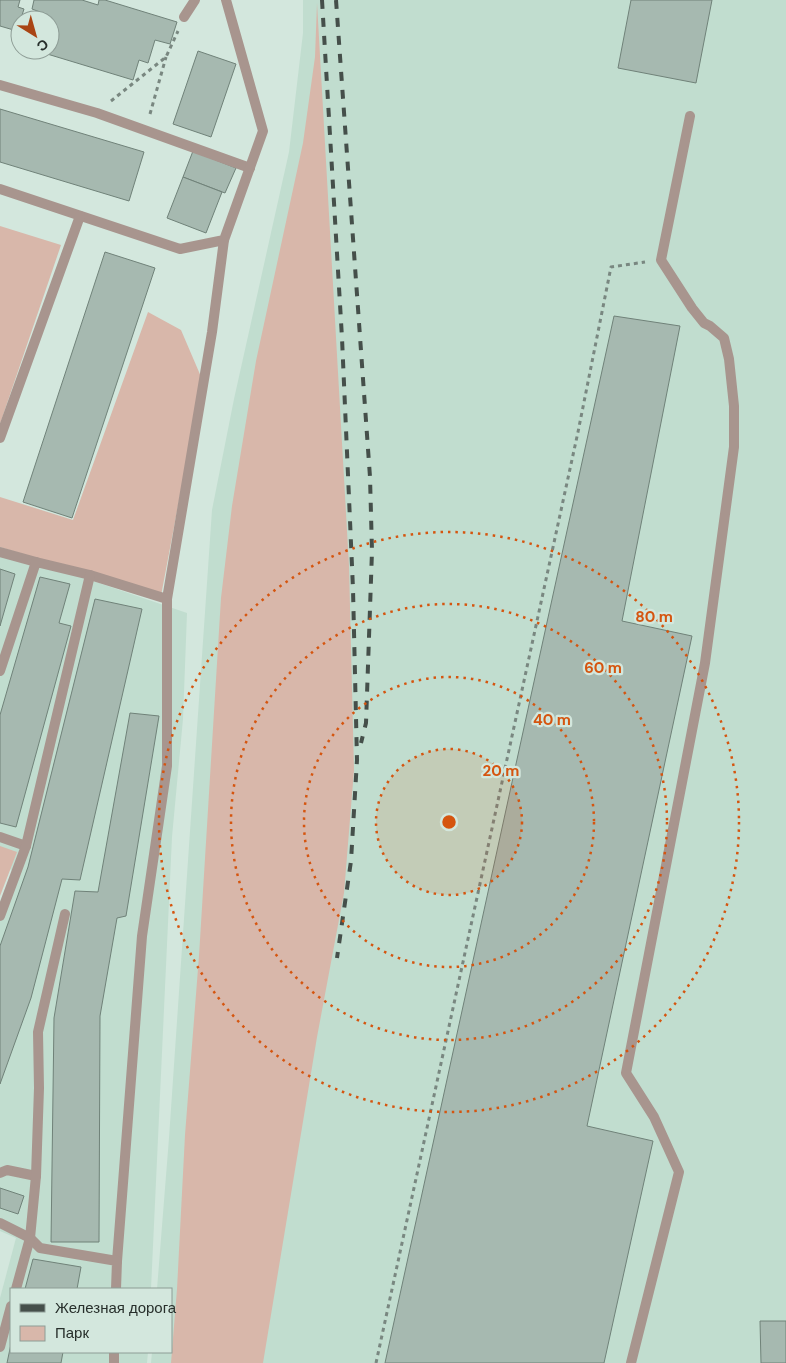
<svg xmlns="http://www.w3.org/2000/svg" width="786" height="1363" font-family="'DM Sans',sans-serif">
	<rect width="100%" height="100%" fill="#d3e7dd"/>
	<g fill="#c1ddcf">
		<path d="M303 0H786V1363H151L152 1352H171V1289H157L169 1138 212 510 234 399 289 152 303 33Z"/>
		<path d="M2 550 187 613 183 719 172 837 151 1289H11V1352H148L147 1363H0V1298L16 1238 0 1231V915L17 876 0 859V556Z"/>
	</g>
	<g fill="#d8b7aa">
		<path d="M317 3 349 566 354 770 344 893 317 1037 263 1363H171L177 1289 185 1135 199 956 221 598 232 506 256 361 303 143 315 57Z"/>
		<path d="M0 226 61 245 0 424Z"/>
		<path d="M148 312 181 330 202 379 160 601 90 575 0 547V497L73 520Z"/>
		<path d="M0 846 17 852 0 896Z"/>
	</g>
	<g fill="#a6b9b0" stroke="#708279">
		<path d="M0 0H20L18 7 24 9 17 31 0 26Z"/>
		<path d="M34 0H82L98 5 99 0H105L177 22 170 44 155 40 148 63 139 60 133 80 34 50H50V20H43L38 18 40 12 32 9Z"/>
		<path d="M631 0H712L696 83 618 68Z"/>
		<path d="M198 51 236 64 211 137 173 124Z"/>
		<path d="M0 109 144 152 129 201 0 162Z"/>
		<path d="M193 151 236 168 225 193 183 177Z"/>
		<path d="M183 177 222 192 206 233 167 218Z"/>
		<path d="M105 252 155 268 72 518 23 502Z"/>
		<path d="M614 316 680 326 622 621 692 636 587 1126 653 1141 604 1363H385Z"/>
		<path d="M0 569 15 574 0 626Z"/>
		<path d="M40 577 70 584 59 623 71 626 16 827 0 823V715Z"/>
		<path d="M95 599 142 609 80 880 62 879 31 998 0 1084V946L28 867Z"/>
		<path d="M130 713 159 716 126 916 117 918 100 1016 99 1242H51L54 1018 75 891 98 892Z"/>
		<path d="M0 1188 24 1196 18 1214 0 1208Z"/>
		<path d="M33 1259 81 1267 77 1289H25Z"/>
		<path d="M760 1321H786V1363H761Z"/>
		<path d="M11 1344V1352H63L61 1363H7Z"/>
	</g>
	<g fill="none" stroke-linecap="round" stroke-linejoin="round">
		<g stroke="#798780" stroke-width="3" stroke-dasharray="4 4" stroke-linecap="butt">
			<path d="M111 101 166 57 178 31"/>
			<path d="M150 114 166 57"/>
			<path d="M376 1363 578 432 611 267 645 262"/>
		</g>
		<g stroke="#a8958e" stroke-width="10">
			<path d="M184 17 195 0"/>
			<path d="M0 85 97 113 250 168"/>
			<path d="M0 189 180 249 224 240 263 131 226 0"/>
			<path d="M0 438 80 216"/>
			<path d="M0 552 36 562"/>
			<path d="M167 599 212 332 224 240"/>
			<path d="M0 671 36 562 90 575 167 599V766L142 936 117 1261"/>
			<path d="M0 837 26 846"/>
			<path d="M0 916 26 846 90 575"/>
			<path d="M0 1173 7 1170 36 1176"/>
			<path d="M0 1223 30 1238 40 1248 117 1261 116 1289"/>
			<path d="M16 1289 30 1238 36 1176 39 1088 38 1032 65 914"/>
			<path d="M0 1347 11 1306"/>
			<path d="M114 1363V1352"/>
			<path d="M631 1363 679 1172 654 1117 626 1073 705 663 734 447V406L729 359 724 338 710 326 704 323 692 308 661 260 690 116"/>
		</g>
		<g stroke="#454f4a" stroke-width="4" stroke-dasharray="9 9" stroke-linecap="butt">
			<path d="M322 0 342 338 353 589 357 760 351 861 337 958"/>
			<path d="M336 0 370 477 372 551 366 723 361 743"/>
		</g>
	</g>
	<circle cx="449" cy="822" r="73" fill="#d5550f" fill-opacity=".12"/>
	<g fill="none" stroke="#d5550f" stroke-width="2.5" stroke-dasharray="2.5 5">
		<circle cx="449" cy="822" r="73"/>
		<circle cx="449" cy="822" r="145"/>
		<circle cx="449" cy="822" r="218"/>
		<circle cx="449" cy="822" r="290"/>
	</g>
	<circle cx="449" cy="822" r="8" fill="#d5550f" stroke="#d3e7dd" stroke-width="2.5"/>
	<g font-size="15" text-anchor="middle" font-weight="bold" fill="#d5550f" stroke="#d3e7dd" stroke-width="4.5" stroke-linejoin="round" paint-order="stroke">
		<text x="654" y="622">80 m</text>
		<text x="603" y="673">60 m</text>
		<text x="552" y="725">40 m</text>
		<text x="501" y="776">20 m</text>
	</g>
	<rect x="10" y="1288" width="162" height="65" fill="#d3e7dd" stroke="#8e9d96"/>
	<rect x="20" y="1304" width="25" height="8" fill="#454f4a" stroke="#8e9d96"/>
	<text x="55" y="1313" font-size="15" fill="#272f2b">Железная дорога</text>
	<rect x="20" y="1326" width="25" height="15" fill="#d8b7aa" stroke="#8e9d96"/>
	<text x="55" y="1338" font-size="15" fill="#272f2b">Парк</text>
	<g transform="translate(35 35) rotate(143)"><circle r="24" fill="#d3e7dd" stroke="#8e9d96"/>
	<path d="M0-4L9 19L0 12L-9 19Z" fill="#a94514"/>
	<text y="-8" font-size="14" font-weight="bold" text-anchor="middle" fill="#272f2b">С</text>
	</g>
</svg>
